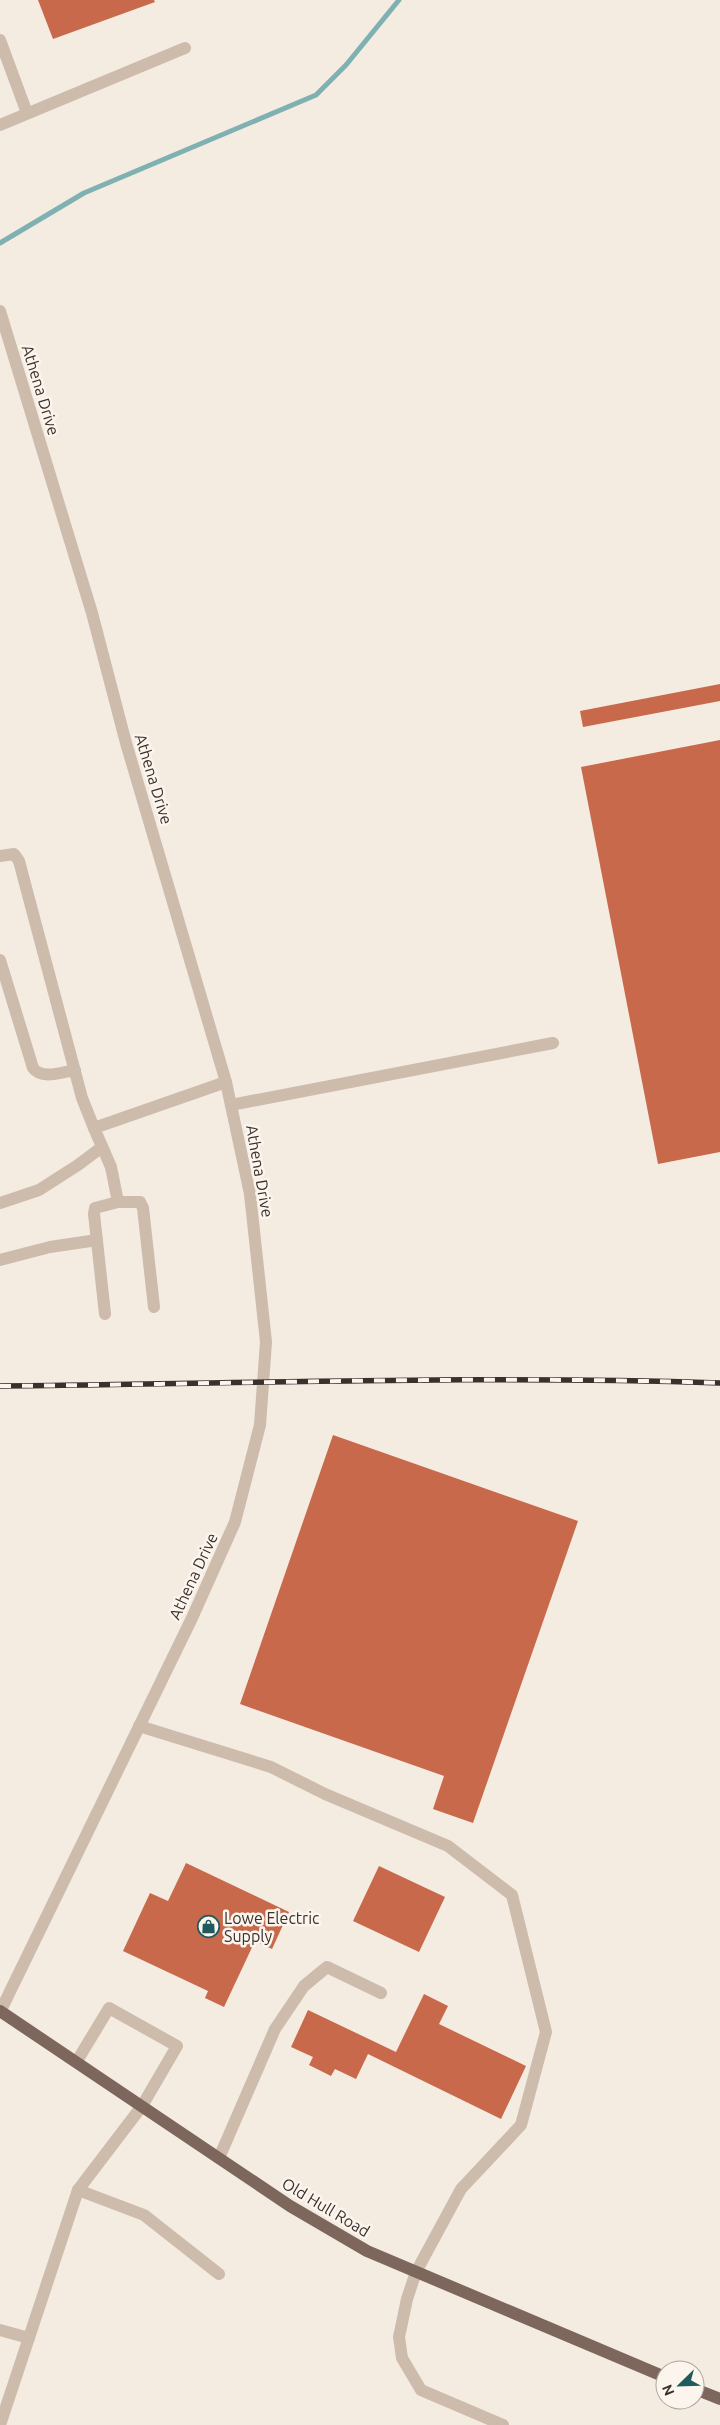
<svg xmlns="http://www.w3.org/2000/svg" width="720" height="2425" font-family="Ubuntu,sans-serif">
	<rect width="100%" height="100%" fill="#f4ebe1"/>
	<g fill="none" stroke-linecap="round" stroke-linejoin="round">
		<path stroke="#7fb0b2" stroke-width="5" d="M0 243 84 193 316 95 346 65 399 0"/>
	</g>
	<g fill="#c8694b">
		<path d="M38 0H154L155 2 53 39Z"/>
		<path d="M720 684V701L583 727 580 711Z"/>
		<path d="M720 740V1152L658 1164 581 767Z"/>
		<path d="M333 1435 578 1521 473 1823 433 1809 444 1776 240 1704Z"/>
		<path d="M186 1863 289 1912 272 1949 255 1941 224 2007 205 1998 208 1991 123 1951 150 1893 168 1901Z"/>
		<path d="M379 1866 445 1897 419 1952 353 1921Z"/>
		<path d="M424 1994 448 2006 439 2024 526 2066 501 2119 368 2054 356 2079 335 2069 331 2076 309 2065 313 2057 291 2047 308 2010 396 2052Z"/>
	</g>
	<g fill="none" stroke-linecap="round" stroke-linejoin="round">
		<g stroke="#cdbbac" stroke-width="12">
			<path d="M0 40 27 113"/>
			<path d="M0 125 185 48"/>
			<path d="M0 311 92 613 126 743 226 1082 250 1194 266 1342 260 1425 235 1522 192 1618 0 2012"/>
			<path d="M0 856 14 854 19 861 82 1098 94 1128 226 1082"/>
			<path d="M0 960 33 1068C42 1080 62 1072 75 1070"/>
			<path d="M231 1105 553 1043"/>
			<path d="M94 1128 111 1167 118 1202 95 1208 94 1214 105 1314"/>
			<path d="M118 1202H140L143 1208 154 1307"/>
			<path d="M0 1203 39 1190 78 1165 102 1147"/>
			<path d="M0 1260 50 1247 97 1240"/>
			<path d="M139 1726 271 1767 325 1794 448 1846 512 1895 546 2032 521 2125 461 2189 416 2272 407 2299 399 2337 402 2358 421 2390 503 2425"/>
			<path d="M219 2158 275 2029 304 1986 327 1967 381 1993"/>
			<path d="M78 2190 144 2215 219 2274"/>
			<path d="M0 2330 29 2338"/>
			<path d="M0 2425 78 2190 142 2106 177 2046 109 2008 77 2061"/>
		</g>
		<g stroke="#7d675c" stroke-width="12">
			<path d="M0 2011 290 2206 367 2251 665 2377"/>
			<path d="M695 2389 720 2399"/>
		</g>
		<defs>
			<path id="rail" d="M0 1386C240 1384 480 1375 720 1383"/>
		</defs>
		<use href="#rail" stroke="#3b302b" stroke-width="5.5"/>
		<use href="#rail" stroke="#fbf5ee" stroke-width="4" stroke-dasharray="11" stroke-linecap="butt"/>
	</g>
	<defs>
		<symbol id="shop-ring" viewBox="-11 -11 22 22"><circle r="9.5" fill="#fbf5ee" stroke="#1f5a5e" stroke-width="1.5"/><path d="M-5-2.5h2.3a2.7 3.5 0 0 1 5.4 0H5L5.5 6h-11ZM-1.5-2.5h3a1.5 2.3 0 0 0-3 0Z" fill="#1f5a5e"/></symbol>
	</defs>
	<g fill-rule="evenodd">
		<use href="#shop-ring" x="196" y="1914" width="25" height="25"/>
	</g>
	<g text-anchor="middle" stroke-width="5" stroke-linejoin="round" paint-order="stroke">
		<g font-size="16" fill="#3b302b" stroke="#fbf5ee">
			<text transform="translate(41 390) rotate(73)" y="6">Athena Drive</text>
			<text transform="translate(154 779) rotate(73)" y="6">Athena Drive</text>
			<text transform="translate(260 1171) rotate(80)" y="6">Athena Drive</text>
			<text transform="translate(193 1576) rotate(-65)" y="6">Athena Drive</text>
			<text transform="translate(326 2207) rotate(31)" y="6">Old Hull Road</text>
		</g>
		<g font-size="16" fill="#3b302b" stroke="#fbf5ee" text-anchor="start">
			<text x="224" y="1924">Lowe Electric<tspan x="224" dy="18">Supply</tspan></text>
		</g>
	</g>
	<g transform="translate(680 2385) rotate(247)"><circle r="24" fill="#fbf5ee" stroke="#aea6a0"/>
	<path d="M0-4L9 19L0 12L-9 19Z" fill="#1f5a5e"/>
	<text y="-8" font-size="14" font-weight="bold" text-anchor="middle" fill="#3b302b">N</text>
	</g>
</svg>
